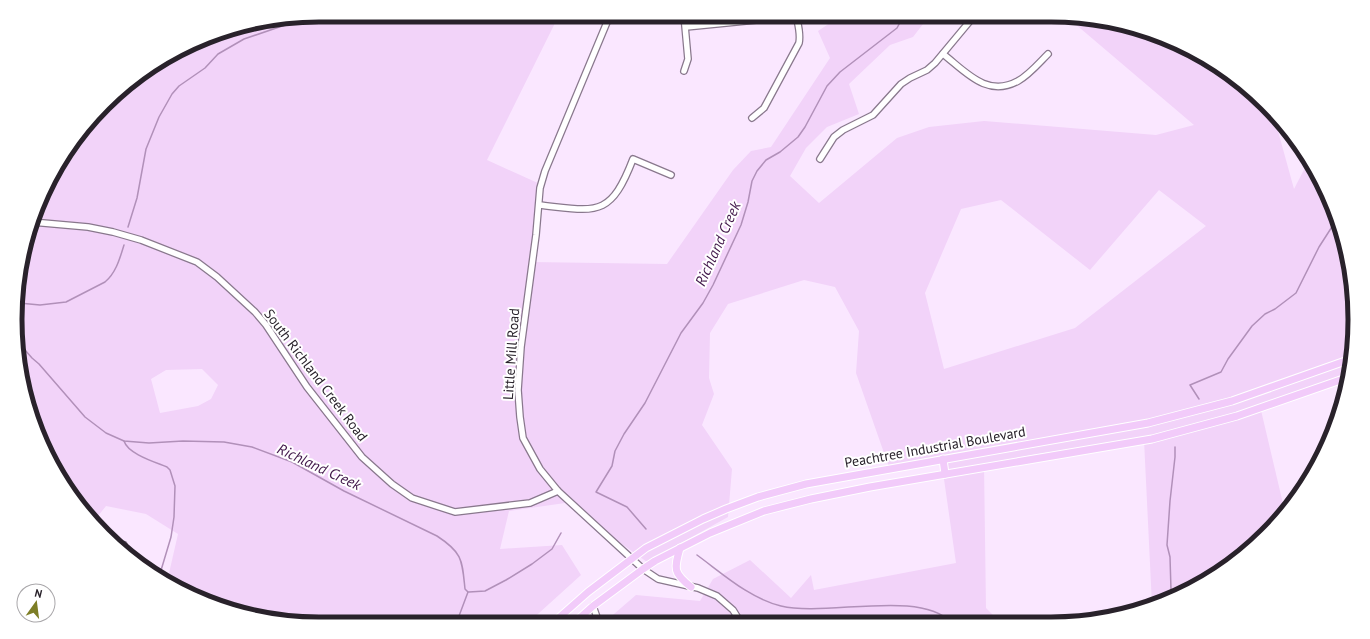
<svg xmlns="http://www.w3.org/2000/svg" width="1370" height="639" font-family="'PT Sans',sans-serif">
	<rect width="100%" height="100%" fill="#fae7ff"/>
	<path fill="#f2d3f9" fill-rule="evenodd" d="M320 15H559L487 160 540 184 531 262 667 264 733 170 751 151 771 147 830 58 818 31 842 15H930L913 37 890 45 849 84 859 114 827 127 806 148 790 176 819 203 897 138 929 127 984 121 1156 135 1194 125 1067 17 1110 21 1167 38 1220 66 1266 104 1273 113 1294 189 1309 160 1332 203 1349 260 1355 320 1349 376 1260 406 1285 512 1236 561 1167 601 1152 605 1144 440C1090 447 1036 452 984 465L986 608 1000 622 608 623 607 620 636 595 700 601 713 579 750 560 791 598 811 575 814 590 956 563 941 458 890 470 856 373 859 331 835 287 804 280 728 304 710 333 709 378 714 394 702 425 732 469 728 517 647 562 565 503 509 511 500 549 562 545 581 575 528 623 319 624 260 618 203 601 167 582 178 534 146 514 106 506 94 521 47 454 18 359 21 260 38 203 66 151 134 78 221 31ZM1159 190 1206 226 1075 328 944 369 925 293 961 209 1001 200 1090 270ZM202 369 218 385 211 399 198 406 160 413 151 379 166 370Z"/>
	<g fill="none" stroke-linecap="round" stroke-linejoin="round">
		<g stroke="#b190b9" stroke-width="1.5">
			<path d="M128 227 137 198 146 149 159 117 172 94 179 86 205 68 218 54 244 39 291 23 322 15"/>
			<path d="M19 303 40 305 66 302 105 282C116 273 120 258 124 245"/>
			<path d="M18 342 32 358 39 364 85 417 106 433 124 441 149 443 183 441 224 442 252 447 292 462 344 491 437 536C463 553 462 560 465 589L468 592"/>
			<path d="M1199 399 1190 385 1221 372 1228 359 1252 326 1265 314 1275 309 1296 293 1319 247 1337 219"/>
			<path d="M124 441C128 454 155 462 167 467L170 470 175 486 174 517 171 537 159 577"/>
			<path d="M646 529 627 507 596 492 612 466 615 451 624 434 645 403 681 333 703 303 713 285 741 225 748 202 752 181 757 171 766 160 780 152 798 137 805 127 827 86 840 72 897 28 904 15"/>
			<path d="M697 555C723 574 749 598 781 606 826 617 918 589 951 622"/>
			<path d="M469 592 485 591 506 580 532 564 552 549 561 533"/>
			<path d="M1175 597 1171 590 1170 557 1167 545 1170 501 1175 457V447"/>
			<path d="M456 624 468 592"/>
		</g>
		<defs>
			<g id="minor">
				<path d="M610 15 545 171 540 188 536 235 521 347 518 390 520 417 523 438 540 469 558 491 643 569 658 579 698 588 717 596 733 610 741 623"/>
				<path d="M686 27 785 17 788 15"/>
				<path d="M943 54C966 72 987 98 1018 81 1029 75 1039 63 1048 54"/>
				<path d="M684 71 688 59 684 15"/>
				<path d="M752 118 764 108 799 43C801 33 798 25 796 15"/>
				<path d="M820 159 834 137 843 130 873 115 901 84 910 78 927 70 935 63 975 15"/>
				<path d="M539 205C596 211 610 219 633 159L671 175"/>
				<path d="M32 222 88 227 113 232 141 240 197 262 217 277 255 312 266 325 307 387 362 457 392 484 412 498 455 512 530 503 558 491"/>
				<path d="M120 547 124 545"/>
				<path d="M593 606 599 623"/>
			</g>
			<g id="major">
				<path d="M943 459 945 474"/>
				<path d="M680 548C674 569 673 573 691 587"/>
				<path d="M553 623 588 592 646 548 703 519 726 509 758 497 806 484 1148 423 1232 401 1351 359"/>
				<path d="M574 623 593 606 643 569 655 561 710 533 764 511 811 499 870 487 1152 439 1237 416 1349 377"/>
			</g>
		</defs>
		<use href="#minor" stroke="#89788d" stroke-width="8"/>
		<use href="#major" stroke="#fff" stroke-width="9"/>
		<use href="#minor" stroke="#fff" stroke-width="5.5"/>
		<use href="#major" stroke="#f2cbfa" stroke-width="7"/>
	</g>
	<g text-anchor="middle" stroke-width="4" stroke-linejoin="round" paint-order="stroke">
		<g font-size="14" fill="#29222b" stroke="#fff">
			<text transform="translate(511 354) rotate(-86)" y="5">Little Mill Road</text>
			<text transform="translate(316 375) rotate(53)" y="5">South Richland Creek Road</text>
			<text transform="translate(935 447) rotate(-10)" y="5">Peachtree Industrial Boulevard</text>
		</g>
		<g font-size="15" font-style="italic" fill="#41174a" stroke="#fff">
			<text transform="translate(718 244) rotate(-66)" y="5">Richland Creek</text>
			<text transform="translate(319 467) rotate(25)" y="5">Richland Creek</text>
		</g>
	</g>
	<path d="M0 0H1370V639H0ZM319 22H1051A297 297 0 0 1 1348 319V320A297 297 0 0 1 1051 617H319A297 297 0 0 1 22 320V319A297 297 0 0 1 319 22Z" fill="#fff" fill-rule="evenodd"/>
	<path fill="none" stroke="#29222b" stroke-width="5" d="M319 22H1051A297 297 0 0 1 1348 319V320A297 297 0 0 1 1051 617H319A297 297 0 0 1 22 320V319A297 297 0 0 1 319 22Z"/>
	<g transform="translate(36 603) rotate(14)"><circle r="19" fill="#ffffff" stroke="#a9a7aa"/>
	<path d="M0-3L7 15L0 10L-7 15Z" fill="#7d7e26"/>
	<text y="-6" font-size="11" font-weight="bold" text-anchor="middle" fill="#29222b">N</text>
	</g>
</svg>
